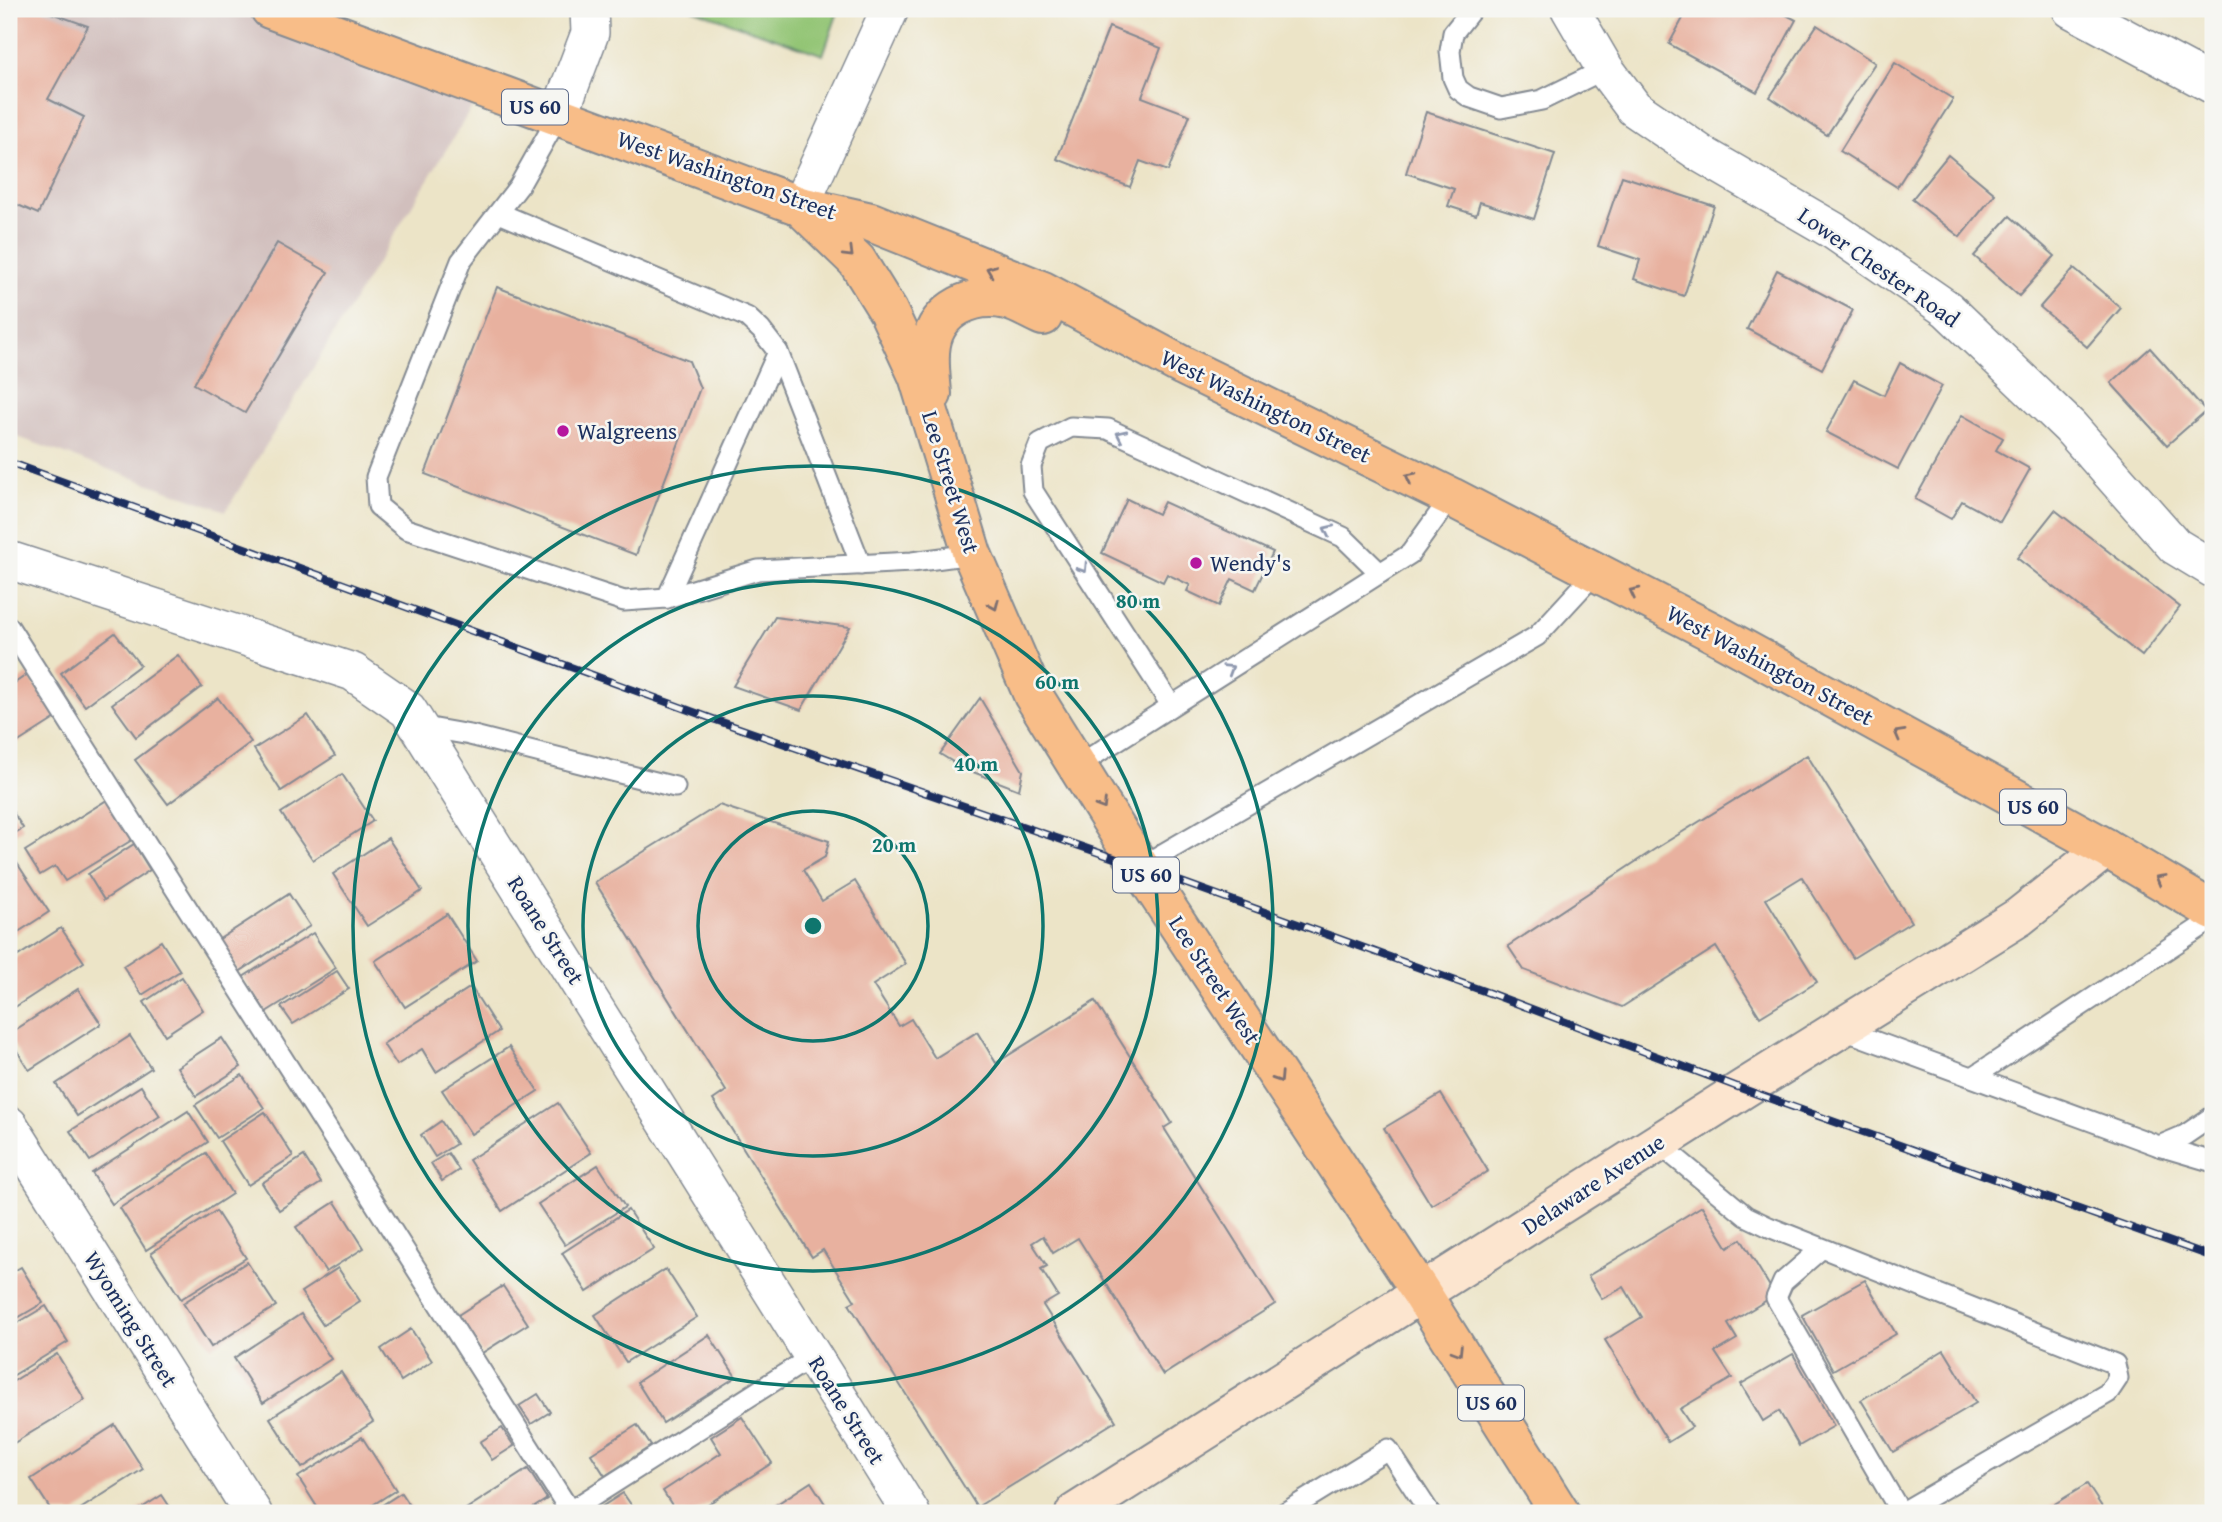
<svg xmlns="http://www.w3.org/2000/svg" width="2222" height="1522" font-family="'Gentium Book Plus',serif">
	<rect width="100%" height="100%" fill="#f6f6f2"/>
	<filter id="ink" filterUnits="userSpaceOnUse"><feTurbulence type="fractalNoise" baseFrequency=".0143" numOctaves="2"/><feDisplacementMap in="SourceGraphic" scale="14" xChannelSelector="R" yChannelSelector="G"/><feConvolveMatrix kernelMatrix="1 2 1 2 8 2 1 2 1" color-interpolation-filters="sRGB"/></filter>
	<filter id="wash" filterUnits="userSpaceOnUse"><feTurbulence type="fractalNoise" baseFrequency=".00686" numOctaves="4" result="noise"/><feDisplacementMap in="SourceGraphic" scale="28" xChannelSelector="R" yChannelSelector="G"/><feGaussianBlur stdDeviation="1.57" result="paint"/><feColorMatrix in="noise" values="0 0 0 0 0 0 0 0 0 0 0 0 0 0 0 0 0 1.4 0 .05"/><feComposite in="paint" operator="in"/></filter>
	<g filter="url(#wash)">
		<rect width="100%" height="100%" fill="#ece4c7"/>
		<path fill="#d1bfbd" d="M9 9H270L483 89 226 511 9 434Z"/>
		<path fill="#93c575" stroke="#577a6a" stroke-width="2" d="M692 9H839L823 55Z"/>
		<g id="blocks">
			<g fill="#e8b19f">
				<path d="M9 9H40L88 26 48 99 84 117 38 214 9 201Z"/>
				<path d="M1250 9H1271L1268 16Z"/>
				<path d="M1688 9H1775L1796 20 1757 92 1669 44Z"/>
				<path d="M1817 25 1875 63 1827 135 1770 97Z"/>
				<path d="M1109 27 1161 48 1142 97 1190 115 1168 171 1140 161 1130 187 1057 159Z"/>
				<path d="M1895 63 1953 99 1897 187 1840 151Z"/>
				<path d="M1426 112 1555 154 1534 219 1480 202 1476 215 1448 206 1454 189 1406 173Z"/>
				<path d="M1948 155 1995 194 1960 237 1912 199Z"/>
				<path d="M1622 176 1714 206 1684 296 1634 279 1640 260 1598 246Z"/>
				<path d="M2010 216 2055 256 2019 296 1974 256Z"/>
				<path d="M277 243 328 272 245 413 194 384Z"/>
				<path d="M2074 268 2121 308 2087 347 2040 307Z"/>
				<path d="M1777 270 1853 310 1822 369 1747 329Z"/>
				<path d="M497 287 689 361 700 388 636 555 425 474Z"/>
				<path d="M2150 348 2206 411 2167 445 2111 383Z"/>
				<path d="M1900 363 1942 386 1898 469 1826 432 1854 380 1884 395Z"/>
				<path d="M1962 415 2003 438 1996 450 2030 469 2000 522 1962 501 1951 519 1915 499Z"/>
				<path d="M1127 499 1158 514 1164 502 1273 552 1255 590 1232 579 1219 606 1187 591 1190 585 1167 574 1163 582 1102 553Z"/>
				<path d="M2055 510 2180 607 2142 656 2017 558Z"/>
				<path d="M775 617 850 627 801 710 733 686Z"/>
				<path d="M115 633 140 665 85 706 61 673Z"/>
				<path d="M178 655 202 687 136 737 112 704Z"/>
				<path d="M28 674 56 718 9 748V687Z"/>
				<path d="M218 698 251 742 168 804 135 760Z"/>
				<path d="M980 698 1023 771 1019 790 963 768 940 754Z"/>
				<path d="M308 715 335 756 281 791 254 749Z"/>
				<path d="M1807 755 1911 922 1853 958 1802 877 1766 899 1817 982 1760 1017 1716 947 1622 1007 1524 970 1508 946 1655 849Z"/>
				<path d="M342 774 373 821 313 860 281 813Z"/>
				<path d="M107 800 132 840 65 881 55 866 40 875 25 851Z"/>
				<path d="M719 805 829 841 825 857 803 870 822 901 855 881 906 964 873 985 899 1026 911 1019 935 1058 977 1032 996 1063 1095 1001 1172 1123 1164 1128 1275 1304 1163 1375 1078 1238 1053 1253 1043 1236 1032 1243 1047 1266 1041 1269 1058 1296 1043 1305 1116 1421 977 1507 849 1304 855 1301 823 1250 812 1257 713 1100 726 1091 595 882Z"/>
				<path d="M9 806 23 828 9 837Z"/>
				<path d="M388 838 422 891 367 926 333 874Z"/>
				<path d="M134 844 150 870 104 900 88 874Z"/>
				<path d="M13 857 49 912 9 938V860Z"/>
				<path d="M289 894 310 926 239 972 218 940Z"/>
				<path d="M447 914 477 961 405 1007 375 961Z"/>
				<path d="M61 928 84 962 9 1011V962Z"/>
				<path d="M313 933 336 968 266 1012 243 977Z"/>
				<path d="M161 941 180 971 142 995 123 966Z"/>
				<path d="M337 971 349 989 293 1024 281 1007Z"/>
				<path d="M182 977 203 1010 165 1035 144 1002Z"/>
				<path d="M471 987 499 1031 436 1072 422 1049 397 1065 383 1044Z"/>
				<path d="M78 989 101 1024 29 1070 9 1038V1034Z"/>
				<path d="M130 1036 151 1068 77 1116 56 1084Z"/>
				<path d="M222 1038 241 1067 196 1096 177 1067Z"/>
				<path d="M509 1047 538 1091 471 1134 442 1090Z"/>
				<path d="M242 1075 264 1108 217 1138 195 1105Z"/>
				<path d="M141 1086 160 1116 90 1161 70 1131Z"/>
				<path d="M1441 1094 1488 1171 1431 1205 1384 1128Z"/>
				<path d="M558 1103 591 1153 502 1211 469 1160Z"/>
				<path d="M188 1111 208 1142 112 1204 92 1173Z"/>
				<path d="M265 1112 293 1156 248 1185 220 1141Z"/>
				<path d="M441 1121 456 1144 435 1157 421 1135Z"/>
				<path d="M206 1153 232 1194 146 1250 120 1208Z"/>
				<path d="M448 1153 459 1170 442 1181 431 1163Z"/>
				<path d="M304 1156 321 1183 279 1210 262 1183Z"/>
				<path d="M598 1165 625 1207 565 1245 538 1204Z"/>
				<path d="M335 1202 364 1248 326 1272 296 1227Z"/>
				<path d="M1702 1206 1728 1248 1741 1239 1775 1295 1728 1324 1737 1339 1715 1352 1732 1378 1680 1409 1692 1427 1668 1442 1605 1340 1642 1317 1624 1287 1602 1299 1588 1276Z"/>
				<path d="M628 1210 654 1249 587 1292 562 1253Z"/>
				<path d="M216 1211 246 1258 181 1299 151 1253Z"/>
				<path d="M247 1262 276 1306 211 1347 183 1303Z"/>
				<path d="M21 1267 43 1303 9 1323V1274Z"/>
				<path d="M338 1268 360 1301 323 1325 301 1292Z"/>
				<path d="M666 1269 697 1317 626 1362 595 1315Z"/>
				<path d="M1865 1280 1896 1334 1833 1370 1802 1315Z"/>
				<path d="M503 1286 528 1324 482 1353 458 1315Z"/>
				<path d="M46 1306 68 1342 9 1378V1328Z"/>
				<path d="M301 1314 331 1359 263 1403 234 1358Z"/>
				<path d="M411 1329 432 1361 401 1381 381 1349Z"/>
				<path d="M709 1335 736 1377 663 1423 637 1382Z"/>
				<path d="M1944 1350 1976 1403 1893 1452 1861 1400Z"/>
				<path d="M57 1354 85 1400 9 1446V1384Z"/>
				<path d="M1793 1354 1834 1426 1799 1446 1779 1411 1763 1421 1741 1384Z"/>
				<path d="M341 1372 373 1422 302 1468 270 1418Z"/>
				<path d="M538 1394 550 1412 531 1424 519 1406Z"/>
				<path d="M742 1417 772 1463 694 1513H677L663 1491 721 1453 711 1437Z"/>
				<path d="M115 1425 143 1469 74 1513H53L31 1479Z"/>
				<path d="M637 1425 651 1446 605 1476 591 1454Z"/>
				<path d="M502 1428 514 1446 492 1460 480 1442Z"/>
				<path d="M362 1437 396 1490 360 1513H321L298 1477Z"/>
				<path d="M528 1469 547 1499 525 1513H469L466 1509Z"/>
				<path d="M811 1482 831 1513H763Z"/>
				<path d="M2087 1484 2106 1513H2040Z"/>
				<path d="M401 1493 414 1513H370Z"/>
				<path d="M623 1493 636 1512 592 1513Z"/>
				<path d="M9 1494 20 1513H9Z"/>
				<path d="M162 1495 174 1513H134Z"/>
			</g>
		</g>
	</g>
	<g filter="url(#ink)">
		<use href="#blocks" fill-opacity="0" stroke="#848a92" stroke-width="2"/>
		<g fill="none" stroke-linecap="round" stroke-linejoin="round">
			<defs>
				<g id="lane">
					<path d="M1472 9 1453 33 1450 51 1453 78 1458 89 1469 97 1501 108 1542 100 1605 69"/>
					<path d="M559 115 519 186 461 261 376 477 378 506 406 529 624 601 667 598 758 570 912 562 972 554"/>
					<path d="M499 213 747 317 761 330 778 352 861 565"/>
					<path d="M667 598 778 352"/>
					<path d="M9 627 570 1511 566 1513"/>
					<path d="M1171 705 1033 491 1031 466 1040 443 1071 427 1108 429 1343 537 1380 573"/>
					<path d="M419 726 470 735 675 787"/>
					<path d="M1077 766 1410 554 1451 497"/>
					<path d="M1140 867 1537 636 1596 572"/>
					<path d="M1841 1029 2159 1146 2185 1135 2213 1116"/>
					<path d="M1973 1077 2213 919"/>
					<path d="M1658 1143 1746 1216 1769 1227 2115 1364 2118 1378 2108 1393 1901 1513 1776 1298 1783 1282 1822 1248"/>
					<path d="M2159 1146 2213 1162"/>
					<path d="M570 1511 813 1356"/>
					<path d="M1284 1513 1388 1449 1430 1513"/>
				</g>
				<g id="street">
					<path d="M1570 9 1605 69 1634 108 1703 155 1834 231 1947 309 2070 427 2175 546 2213 569"/>
					<path d="M2071 9 2213 85"/>
					<path d="M559 115 590 33 589 9"/>
					<path d="M800 206 890 9"/>
					<path d="M9 560 353 672 408 710 911 1513"/>
					<path d="M9 1125 253 1513"/>
				</g>
				<path id="secondary" d="M1075 1513 1743 1089 2019 917 2106 848"/>
				<g id="primary">
					<path d="M270 9 800 206 871 222 1043 291 1183 366 1451 497 1716 634 2106 848 2213 911"/>
					<path d="M801 207 857 261 888 311 918 376 972 554 1033 695 1140 867 1422 1294 1560 1513"/>
					<path d="M932 394C931 378 928 360 931 344 937 309 974 292 1007 300 1019 303 1031 311 1043 316"/>
				</g>
			</defs>
			<use href="#lane" stroke="#848a92" stroke-width="23"/>
			<use href="#street" stroke="#848a92" stroke-width="40"/>
			<use href="#secondary" stroke="#848a92" stroke-width="42"/>
			<use href="#primary" stroke="#848a92" stroke-width="42"/>
			<use href="#lane" stroke="#fff" stroke-width="19"/>
			<use href="#street" stroke="#fff" stroke-width="37"/>
			<use href="#secondary" stroke="#fce5cf" stroke-width="38"/>
			<use href="#primary" stroke="#f8bd88" stroke-width="38"/>
			<defs>
				<path id="rail" d="M9 462 713 719 1140 867 1492 994 1743 1089 2213 1257"/>
			</defs>
			<use href="#rail" stroke="#1b2f5e" stroke-width="8"/>
			<use href="#rail" stroke="#f6f6f2" stroke-width="5" stroke-dasharray="16" stroke-linecap="butt"/>
		</g>
		<defs><path id="oneway-chevron" d="M-2-3.5L2.5 0L-2 3.5" fill="none" stroke-width="1.6" stroke-linecap="round" stroke-linejoin="round" transform="scale(1.75)"/></defs>
		<g stroke="#7e6f71">
			<use href="#oneway-chevron" transform="translate(849 253) rotate(45)"/>
			<use href="#oneway-chevron" transform="translate(991 270) rotate(-158)"/>
			<use href="#oneway-chevron" transform="translate(1410 477) rotate(-153)"/>
			<use href="#oneway-chevron" transform="translate(1634 592) rotate(-153)"/>
			<use href="#oneway-chevron" transform="translate(994 605) rotate(67)"/>
			<use href="#oneway-chevron" transform="translate(1899 734) rotate(-151)"/>
			<use href="#oneway-chevron" transform="translate(1102 805) rotate(58)"/>
			<use href="#oneway-chevron" transform="translate(2160 879) rotate(-150)"/>
			<use href="#oneway-chevron" transform="translate(1279 1078) rotate(57)"/>
			<use href="#oneway-chevron" transform="translate(1458 1351) rotate(58)"/>
		</g>
		<g stroke="#8d97ae">
			<use href="#oneway-chevron" transform="translate(1121 435) rotate(-155)"/>
			<use href="#oneway-chevron" transform="translate(1328 530) rotate(-155)"/>
			<use href="#oneway-chevron" transform="translate(1083 568) rotate(57)"/>
			<use href="#oneway-chevron" transform="translate(1229 669) rotate(-32)"/>
		</g>
	</g>
	<g fill="none" stroke="#0f766e" stroke-width="3.5">
		<circle cx="813" cy="926" r="115"/>
		<circle cx="813" cy="926" r="230"/>
		<circle cx="813" cy="926" r="345"/>
		<circle cx="813" cy="926" r="460"/>
	</g>
	<g fill="#b5179e" stroke="#f6f6f2" stroke-width="2.5">
		<circle cx="563" cy="431" r="7"/>
		<circle cx="1196" cy="563" r="7"/>
	</g>
	<g text-anchor="middle" stroke-width="5" stroke-linejoin="round" paint-order="stroke">
		<g fill="#f6f6f2" stroke="#5d6b8a" stroke-width="2">
			<rect x="502" y="89.5" width="66" height="35" rx="5"/>
			<rect x="2000" y="789.5" width="66" height="35" rx="5"/>
			<rect x="1113" y="857.5" width="66" height="35" rx="5"/>
			<rect x="1458" y="1385.5" width="66" height="35" rx="5"/>
		</g>
		<g font-size="21" font-weight="bold" fill="#1b2f5e">
			<text x="535" y="114">US 60</text>
			<text x="2033" y="814">US 60</text>
			<text x="1146" y="882">US 60</text>
			<text x="1491" y="1410">US 60</text>
		</g>
		<g font-size="23" fill="#1b2f5e" stroke="#f6f6f2">
			<text transform="translate(727 175) rotate(19)" y="8">West Washington Street</text>
			<text transform="translate(1879 267) rotate(35)" y="8">Lower Chester Road</text>
			<text transform="translate(1266 406) rotate(26)" y="8">West Washington Street</text>
			<text transform="translate(951 482) rotate(73)" y="8">Lee Street West</text>
			<text transform="translate(1770 665) rotate(28)" y="8">West Washington Street</text>
			<text transform="translate(546 930) rotate(58)" y="8">Roane Street</text>
			<text transform="translate(1215 980) rotate(57)" y="8">Lee Street West</text>
			<text transform="translate(1593 1184) rotate(-33)" y="8">Delaware Avenue</text>
			<text transform="translate(131 1319) rotate(58)" y="8">Wyoming Street</text>
			<text transform="translate(847 1410) rotate(58)" y="8">Roane Street</text>
		</g>
		<g font-size="23" fill="#1b2f5e" stroke="#f6f6f2" text-anchor="start">
			<text x="577" y="439">Walgreens</text>
			<text x="1210" y="571">Wendy's</text>
		</g>
	</g>
	<circle cx="813" cy="926" r="10" fill="#0f766e" stroke="#f6f6f2" stroke-width="3.5"/>
	<g font-size="21" text-anchor="middle" font-weight="bold" fill="#0f766e" stroke="#f6f6f2" stroke-width="5" stroke-linejoin="round" paint-order="stroke">
		<text x="1138" y="608">80 m</text>
		<text x="1057" y="689">60 m</text>
		<text x="976" y="771">40 m</text>
		<text x="894" y="852">20 m</text>
	</g>
	<rect width="2222" height="1522" fill="none" stroke="#f6f6f2" stroke-width="35"/>
</svg>
